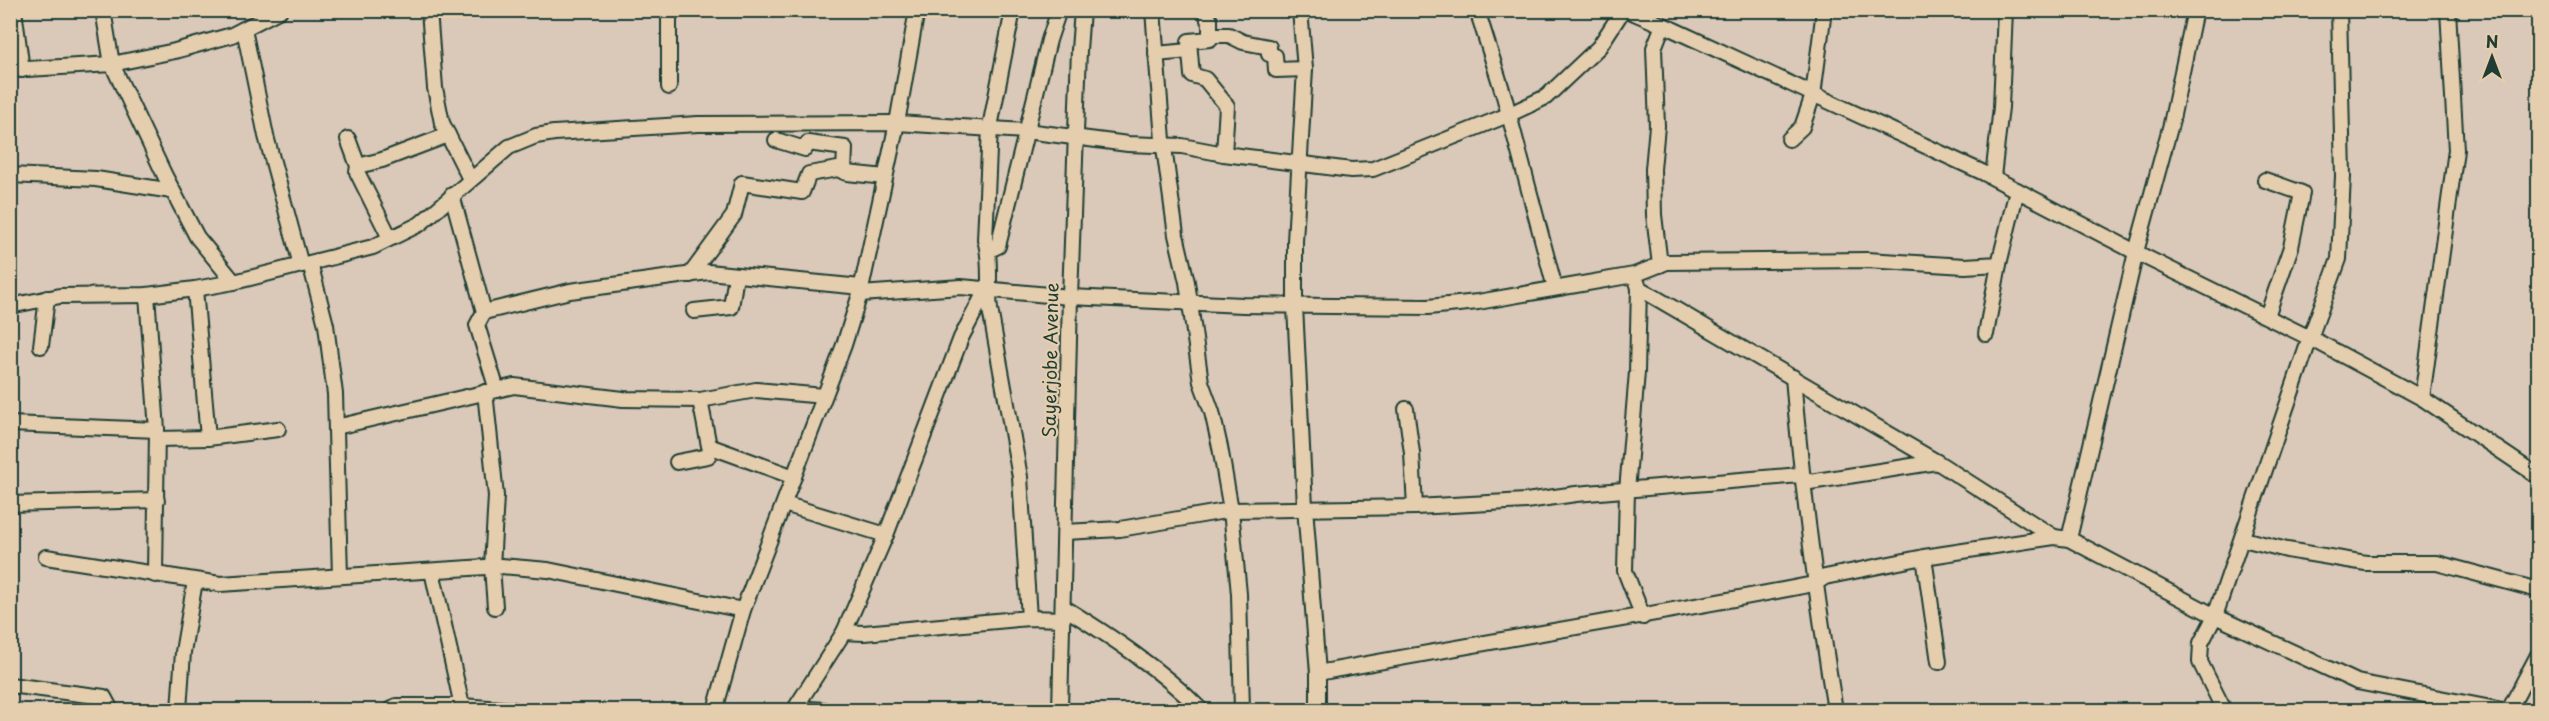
<svg xmlns="http://www.w3.org/2000/svg" width="2549" height="721" font-family="'Playpen Sans',sans-serif">
	<rect width="100%" height="100%" fill="#dac8b8"/>
	<filter id="ink" filterUnits="userSpaceOnUse"><feTurbulence type="fractalNoise" baseFrequency=".0167" numOctaves="2"/><feDisplacementMap in="SourceGraphic" scale="12" xChannelSelector="R" yChannelSelector="G"/><feConvolveMatrix kernelMatrix="1 2 1 2 8 2 1 2 1" color-interpolation-filters="sRGB"/></filter>
	<g filter="url(#ink)">
		<g fill="none" stroke-linecap="round" stroke-linejoin="round">
			<defs>
				<g id="minor">
					<path d="M14 10 22 70"/>
					<path d="M103 10 112 64 175 51 232 35 280 10"/>
					<path d="M429 10 435 88 442 123 470 179"/>
					<path d="M1013 10 990 127 985 240C992 260 987 287 990 309L1020 477 1029 618"/>
					<path d="M1153 10 1163 140 1176 235 1187 282 1201 382 1212 412 1220 447 1231 510 1239 594 1242 710"/>
					<path d="M1207 10 1208 20H1210V39L1189 41 1192 75 1205 79 1227 106 1224 154"/>
					<path d="M1300 10 1305 69 1295 241V306L1305 507 1318 673V710"/>
					<path d="M1477 10 1504 96 1555 288"/>
					<path d="M1627 10 1672 29 1984 173 2145 257 2318 342 2422 398 2538 476"/>
					<path d="M244 29 266 136 301 265"/>
					<path d="M1210 35H1229L1243 42 1269 47V54L1275 56 1276 70 1305 69"/>
					<path d="M1156 54 1189 51"/>
					<path d="M10 70 112 64 165 176 197 237 234 282"/>
					<path d="M669 87V10"/>
					<path d="M348 139 358 166 357 172 390 238"/>
					<path d="M1789 139 1802 127 1813 95 1824 10"/>
					<path d="M776 140 805 149 808 143 845 148 844 172"/>
					<path d="M358 166 382 160 448 135"/>
					<path d="M10 175 96 179 172 191"/>
					<path d="M1993 177 2001 107 2005 10"/>
					<path d="M2265 180 2302 193 2291 247 2267 316"/>
					<path d="M452 195 484 312"/>
					<path d="M989 250 998 246 1049 40 1059 10"/>
					<path d="M310 263 326 325 335 394 340 576"/>
					<path d="M1660 265 1654 215 1653 169 1657 126 1654 48 1663 25"/>
					<path d="M690 275 734 215 742 183 802 192 809 174 838 169 847 173 885 177"/>
					<path d="M1637 282 1639 288 1637 372 1627 491 1625 571 1643 617"/>
					<path d="M1639 288 1937 462 2054 537"/>
					<path d="M195 289 208 438"/>
					<path d="M860 294 961 287 1070 297 1243 305 1428 307 1478 302 1634 275 1667 262 1867 260 1965 266 1999 264 2017 190"/>
					<path d="M147 295 157 430 155 575"/>
					<path d="M10 306 60 296 147 295 195 289 234 282 373 247 420 224 509 147 536 136 554 133 698 124 897 123 1026 131 1128 144 1182 146 1224 154 1351 170 1373 169 1508 115 1546 97 1599 47 1623 10"/>
					<path d="M694 311 731 307 736 276"/>
					<path d="M1986 334 1999 264"/>
					<path d="M41 346 47 298"/>
					<path d="M1793 377C1802 490 1817 600 1835 710"/>
					<path d="M497 390 477 325 484 312 570 291 708 272 861 287"/>
					<path d="M485 392 496 496 492 567 495 607"/>
					<path d="M2422 398 2456 150 2448 10"/>
					<path d="M700 400 709 446 794 477"/>
					<path d="M1406 409 1412 453 1415 507"/>
					<path d="M10 424 157 430"/>
					<path d="M336 427 514 386 623 399 700 400 756 390 824 396"/>
					<path d="M157 439 208 438 278 429"/>
					<path d="M677 462 708 456 711 446"/>
					<path d="M10 504 157 500"/>
					<path d="M784 504 886 535"/>
					<path d="M1065 532 1120 529 1231 510 1415 507 1526 501 1576 494 1800 475 1810 482 1937 462"/>
					<path d="M2069 539 2136 252 2171 124 2195 10"/>
					<path d="M2243 539 2287 550 2366 563H2437L2538 590"/>
					<path d="M46 557 220 584 501 566 548 570 743 610"/>
					<path d="M1924 557 1939 662"/>
					<path d="M432 571 462 706"/>
					<path d="M1063 607C1112 637 1160 669 1201 710"/>
					<path d="M844 632 864 633 1029 618 1063 619"/>
					<path d="M1318 673C1483 642 1649 616 1814 584L1825 577 1924 557 2054 537 2069 539 2215 616 2357 682 2502 710"/>
					<path d="M10 685 104 697 111 710"/>
					<path d="M796 708 824 710"/>
					<path d="M179 710 183 652 195 581"/>
					<path d="M390 710 396 706H462L514 710"/>
					<path d="M715 710 743 610 844 345 860 294 897 123 917 10"/>
					<path d="M794 710 844 632 886 535 961 338 987 288"/>
					<path d="M1060 710 1070 297 1079 50 1082 10"/>
					<path d="M2224 710 2200 662 2201 643 2215 616 2310 338 2339 259 2343 176 2339 10"/>
					<path d="M2509 710 2538 655"/>
				</g>
			</defs>
			<use href="#minor" stroke="#1f3d34" stroke-width="18"/>
			<use href="#minor" stroke="#e5ceae" stroke-width="14"/>
		</g>
	</g>
	<g text-anchor="middle" stroke-width="4.5" stroke-linejoin="round" paint-order="stroke">
		<g font-size="18" fill="#1f3d34" stroke="#e5ceae">
			<text transform="translate(1051 360) rotate(-89)" y="6">Sayerjobe Avenue</text>
		</g>
	</g>
	<rect width="2549" height="721" fill="none" stroke="#e5ceae" stroke-width="36"/>
	<rect x="18" y="18" width="2513" height="685" fill="none" stroke="#1f3d34" stroke-width="2" filter="url(#ink)"/>
	<g transform="translate(2492 57)" stroke="#e5ceae" stroke-width="4.5" paint-order="stroke">
	<path d="M0-4.5L10 22L0 15L-10 22Z" fill="#1f3d34"/>
	<text y="-9" font-size="16" font-weight="bold" text-anchor="middle" fill="#1f3d34">N</text>
	</g>
</svg>
